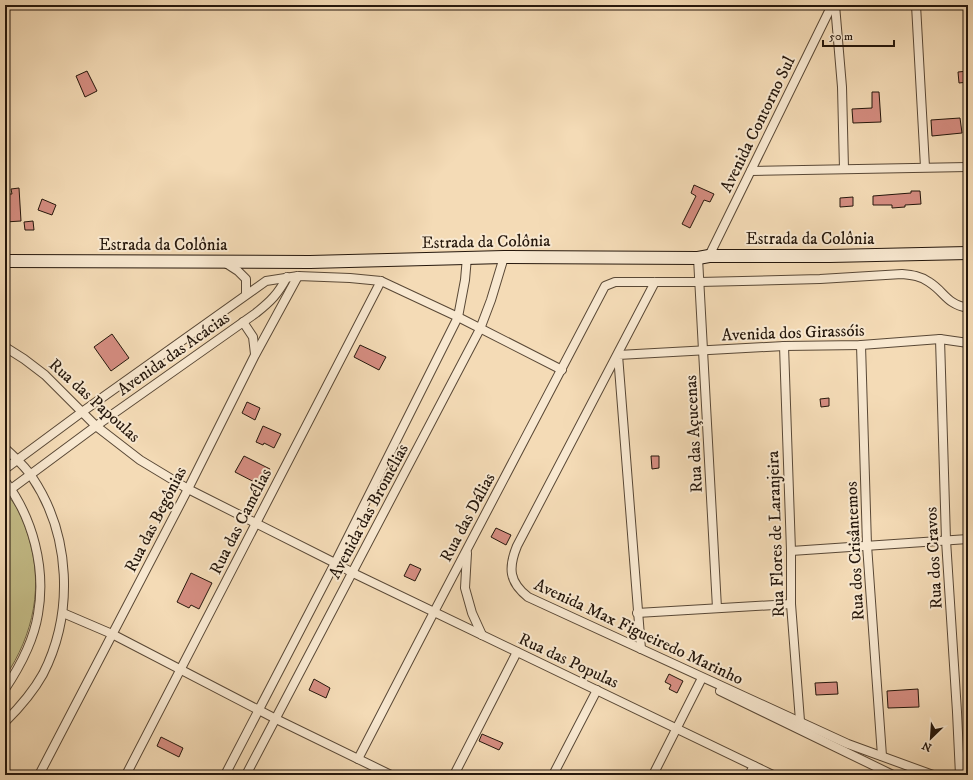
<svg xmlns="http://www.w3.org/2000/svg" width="973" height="780" font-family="'IM FELL DW Pica',serif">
	<rect width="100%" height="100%" fill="#f4dbb6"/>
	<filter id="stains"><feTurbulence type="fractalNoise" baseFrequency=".005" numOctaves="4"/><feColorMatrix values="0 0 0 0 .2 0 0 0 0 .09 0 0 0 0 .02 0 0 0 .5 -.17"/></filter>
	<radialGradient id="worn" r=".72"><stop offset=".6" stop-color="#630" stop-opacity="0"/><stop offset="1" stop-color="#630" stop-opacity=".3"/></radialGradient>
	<path fill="#c4bd88" stroke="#746a4a" d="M5 493C17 504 23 519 28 535 44 585 34 634 5 677Z"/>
	<g fill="#d58d81" stroke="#25170c">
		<path d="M87 71 97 91 85 97 76 76Z"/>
		<path d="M968 71V82L959 83 958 72Z"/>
		<path d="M872 92H879L881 122 853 123 852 109 872 108Z"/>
		<path d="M960 118 962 133 932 136 931 120Z"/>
		<path d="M694 185 714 194 710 202 704 200 690 228 682 224 696 196 691 193Z"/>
		<path d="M19 188 21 221 5 222V194H12L11 189Z"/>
		<path d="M911 191H920L921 204 905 205V207L892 208V205H873V196L911 193Z"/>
		<path d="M853 197V206L840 207V198Z"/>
		<path d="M42 199 56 205 52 215 38 210Z"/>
		<path d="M33 221 34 230H25L24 222Z"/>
		<path d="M112 334 129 358 111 371 94 347Z"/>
		<path d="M360 345 386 357 379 370 354 357Z"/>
		<path d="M829 398V406L821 407 820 399Z"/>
		<path d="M247 402 260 408 255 420 242 413Z"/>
		<path d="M263 426 281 434 274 448 264 443 263 445 256 442Z"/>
		<path d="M244 456 270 469 262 486 235 472Z"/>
		<path d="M651 456H659V468L652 469Z"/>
		<path d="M496 528 511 535 506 545 491 537Z"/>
		<path d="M410 564 421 569 415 581 404 576Z"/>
		<path d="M191 573 212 583 199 609 191 605 189 608 177 602Z"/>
		<path d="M669 674 683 681 677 693 669 689 671 685 665 682Z"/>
		<path d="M314 679 330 688 326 698 309 690Z"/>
		<path d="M837 682 838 694 816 695 815 683Z"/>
		<path d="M918 689 919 707 888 708 887 691Z"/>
		<path d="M482 734 503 743 499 750 479 741Z"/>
		<path d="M161 737 183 748 179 757 157 746Z"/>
	</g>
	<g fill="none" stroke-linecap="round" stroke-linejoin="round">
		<defs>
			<g id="street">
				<path d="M835 5 842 87 844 169"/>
				<path d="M916 5 925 167"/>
				<path d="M751 171 968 167"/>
				<path d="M709 256 832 5"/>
				<path d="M698 258 717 608"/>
				<path d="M224 262 238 271 246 279V294"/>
				<path d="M655 282 517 546C508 568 509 582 528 597L848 744 933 775"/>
				<path d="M243 322 253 337 255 354"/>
				<path d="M940 339 946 540 957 712 960 775"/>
				<path d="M861 345 867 545 882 756"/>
				<path d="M784 346 791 551V604L800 721"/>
				<path d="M5 347 24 359 45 375 96 426 140 460 188 489 335 563 353 573 773 775"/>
				<path d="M5 448C14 457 25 466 32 477 71 535 74 613 43 674 33 692 19 708 5 722"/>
				<path d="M5 469 82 412 266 281 298 276 350 278 381 281 458 317 562 370"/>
				<path d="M5 481C33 518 46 568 38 614 34 639 19 668 5 689"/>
				<path d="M11 489 96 426 256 313C271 301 278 294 287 277"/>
				<path d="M791 551 968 539"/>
				<path d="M467 553 465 588 472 613 482 635"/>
				<path d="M63 613 112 634 276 719 391 775"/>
				<path d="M637 613 791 604"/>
				<path d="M641 649 618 355 784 346 861 345 940 339 968 343"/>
				<path d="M720 691 893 775"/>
				<path d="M358 759 434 612 605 286 615 282H699L820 279 902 274C912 275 921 276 929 282 945 292 946 304 968 308"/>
				<path d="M39 775 188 489 255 355 298 276"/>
				<path d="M126 775 381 281"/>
				<path d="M225 775 335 563 458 317 465 280 467 257"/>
				<path d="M246 775 480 329 491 300 504 257"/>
				<path d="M454 775 517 652"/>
				<path d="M553 775 597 690"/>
				<path d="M653 775 702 678"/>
				<path d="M749 775 754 766"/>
			</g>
			<path id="secondary" d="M5 261 310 262 504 257 698 258 709 256H830L968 253"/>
		</defs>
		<use href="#street" stroke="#594836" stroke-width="10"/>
		<use href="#secondary" stroke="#25170c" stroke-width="14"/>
		<use href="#street" stroke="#f8e8d0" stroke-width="8"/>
		<use href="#secondary" stroke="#f8e8d0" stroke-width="12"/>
	</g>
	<g text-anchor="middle" stroke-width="4" stroke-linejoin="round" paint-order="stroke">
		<g font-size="17" fill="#25170c" stroke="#f8e8d0">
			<text transform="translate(757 124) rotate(-64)" y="6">Avenida Contorno Sul</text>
			<text x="810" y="244">Estrada da Colônia</text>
			<text transform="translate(486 241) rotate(-1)" y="6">Estrada da Colônia</text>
			<text x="163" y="250">Estrada da Colônia</text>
			<text transform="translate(793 332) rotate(-2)" y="6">Avenida dos Girassóis</text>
			<text transform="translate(173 353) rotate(-35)" y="6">Avenida das Acácias</text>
			<text transform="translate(95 400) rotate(42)" y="6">Rua das Papoulas</text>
			<text transform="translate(693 434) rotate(-93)" y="6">Rua das Açucenas</text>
			<text transform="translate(368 511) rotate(-62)" y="6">Avenida das Bromélias</text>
			<text transform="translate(467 517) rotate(-62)" y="6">Rua das Dálias</text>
			<text transform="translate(155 519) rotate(-63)" y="6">Rua das Begônias</text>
			<text transform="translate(240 521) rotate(-63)" y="6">Rua das Camélias</text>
			<text transform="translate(775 534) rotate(-92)" y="6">Rua Flores de Laranjeira</text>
			<text transform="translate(854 551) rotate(-93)" y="6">Rua dos Crisântemos</text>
			<text transform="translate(933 558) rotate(-93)" y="6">Rua dos Cravos</text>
			<text transform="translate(639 631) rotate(25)" y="6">Avenida Max Figueiredo Marinho</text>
			<text transform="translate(569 660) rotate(25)" y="6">Rua das Populas</text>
		</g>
	</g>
	<rect width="973" height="780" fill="none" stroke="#f4dbb6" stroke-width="20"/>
	<rect x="6" y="6" width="961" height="768" fill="none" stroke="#25170c" stroke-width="2"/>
	<rect x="10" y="10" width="953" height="760" fill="none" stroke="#25170c"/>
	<g transform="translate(931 738) rotate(205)" stroke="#f8e8d0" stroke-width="3" paint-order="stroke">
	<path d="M0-3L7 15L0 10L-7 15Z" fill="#25170c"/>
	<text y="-6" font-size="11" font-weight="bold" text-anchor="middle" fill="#25170c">N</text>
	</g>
	<path d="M823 40v6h71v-6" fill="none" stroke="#25170c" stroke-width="2"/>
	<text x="829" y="40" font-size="12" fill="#25170c" stroke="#f8e8d0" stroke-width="3" paint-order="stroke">50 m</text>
	<rect width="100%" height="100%" filter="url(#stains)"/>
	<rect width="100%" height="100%" fill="url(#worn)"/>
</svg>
